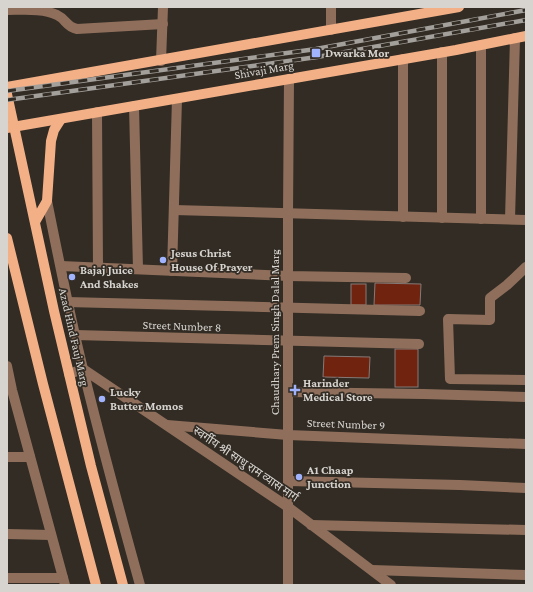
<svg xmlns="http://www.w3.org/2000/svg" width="533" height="592" font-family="'Crimson Pro','Noto Sans Devanagari',serif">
	<rect width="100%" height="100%" fill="#322c25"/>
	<g fill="#702410" stroke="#857a77">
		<path d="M375 283 421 284 420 305H374Z"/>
		<rect x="351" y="284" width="15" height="21"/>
		<rect x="395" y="349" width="23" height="38"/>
		<path d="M324 356 370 357 369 378 323 377Z"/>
	</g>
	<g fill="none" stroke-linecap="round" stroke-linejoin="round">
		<g stroke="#8f6f5b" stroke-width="10">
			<path d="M331 7V30"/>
			<path d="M7 10C23 10 43 8 57 15 66 19 66 27 77 29L163 24"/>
			<path d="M442 52V218"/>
			<path d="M161 61 163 7"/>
			<path d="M134 106 138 269"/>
			<path d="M97 112 98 268"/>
			<path d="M47 201C56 246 65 291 75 335 94 419 117 502 140 585"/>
			<path d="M174 210 526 220"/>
			<path d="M403 217V59"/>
			<path d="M481 219V45"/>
			<path d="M510 219 515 38"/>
			<path d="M61 266 288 276 406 278"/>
			<path d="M526 267 507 285 490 298V320L448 319 450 379 526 380"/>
			<path d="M172 271 177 99"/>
			<path d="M67 302 420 311"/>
			<path d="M75 335 419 344"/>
			<path d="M7 366 12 390 65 585"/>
			<path d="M69 374 83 369 288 507 391 585"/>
			<path d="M288 392 424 394 526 397"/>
			<path d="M167 425 288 435 526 444"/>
			<path d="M7 457H30"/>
			<path d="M288 481 460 485 526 488"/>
			<path d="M311 525 526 530"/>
			<path d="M7 534 51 535"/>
			<path d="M372 570 526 575"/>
			<path d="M7 578H63"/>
			<path d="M288 585V214L289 79"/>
		</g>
		<g stroke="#f3b086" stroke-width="10">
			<path d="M7 87 459 7"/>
			<path d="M7 94 54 311 91 466 123 585"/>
			<path d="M7 128 456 50 526 36"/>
			<path d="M35 222 47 201 51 141 54 130 61 119"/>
			<path d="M7 238 43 384 96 585"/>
		</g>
		<defs>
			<g id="rail">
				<path d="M7 91 316 49 526 10"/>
				<path d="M7 100 317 57 526 20"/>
			</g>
		</defs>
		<use href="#rail" stroke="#a39f9a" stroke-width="4.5"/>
		<use href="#rail" stroke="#322c25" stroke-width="3" stroke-dasharray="9" stroke-linecap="butt"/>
	</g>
	<g fill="#a1b3fd" stroke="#322c25" stroke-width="1.5">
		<rect x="311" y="48" width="10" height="10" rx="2"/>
		<circle cx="163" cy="260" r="4"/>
		<circle cx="72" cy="277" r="4"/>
		<path d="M293 384h4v4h4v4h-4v4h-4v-4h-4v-4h4z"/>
		<circle cx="102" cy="399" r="4"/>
		<circle cx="299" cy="477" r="4"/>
	</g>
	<g text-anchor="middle" stroke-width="3.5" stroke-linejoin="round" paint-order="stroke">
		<g font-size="12" font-weight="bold" fill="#d7d4cf" stroke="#322c25" text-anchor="start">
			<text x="325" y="57">Dwarka Mor</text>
			<text x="171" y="257">Jesus Christ<tspan x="171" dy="14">House Of Prayer</tspan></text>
			<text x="80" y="274">Bajaj Juice<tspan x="80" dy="14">And Shakes</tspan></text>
			<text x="303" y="387">Harinder<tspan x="303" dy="14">Medical Store</tspan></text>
			<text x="110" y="396">Lucky<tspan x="110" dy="14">Butter Momos</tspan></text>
			<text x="307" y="474">A1 Chaap<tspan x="307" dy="14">Junction</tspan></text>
		</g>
		<g font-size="12" fill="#d7d4cf" stroke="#322c25">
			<text transform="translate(264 70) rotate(-10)" y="4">Shivaji Marg</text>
			<text transform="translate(182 326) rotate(2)" y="4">Street Number 8</text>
			<text transform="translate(275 332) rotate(-90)" y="4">Chaudhary Prem Singh Dalal Marg</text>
			<text transform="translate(74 337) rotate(77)" y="4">Azad Hind Fauj Marg</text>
			<text transform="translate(346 424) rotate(2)" y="4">Street Number 9</text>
			<text transform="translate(246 464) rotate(34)" y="4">स्वर्गीय श्री साधु राम व्यास मार्ग</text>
		</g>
	</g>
	<rect width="533" height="592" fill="none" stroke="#d7d4cf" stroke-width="16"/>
</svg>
